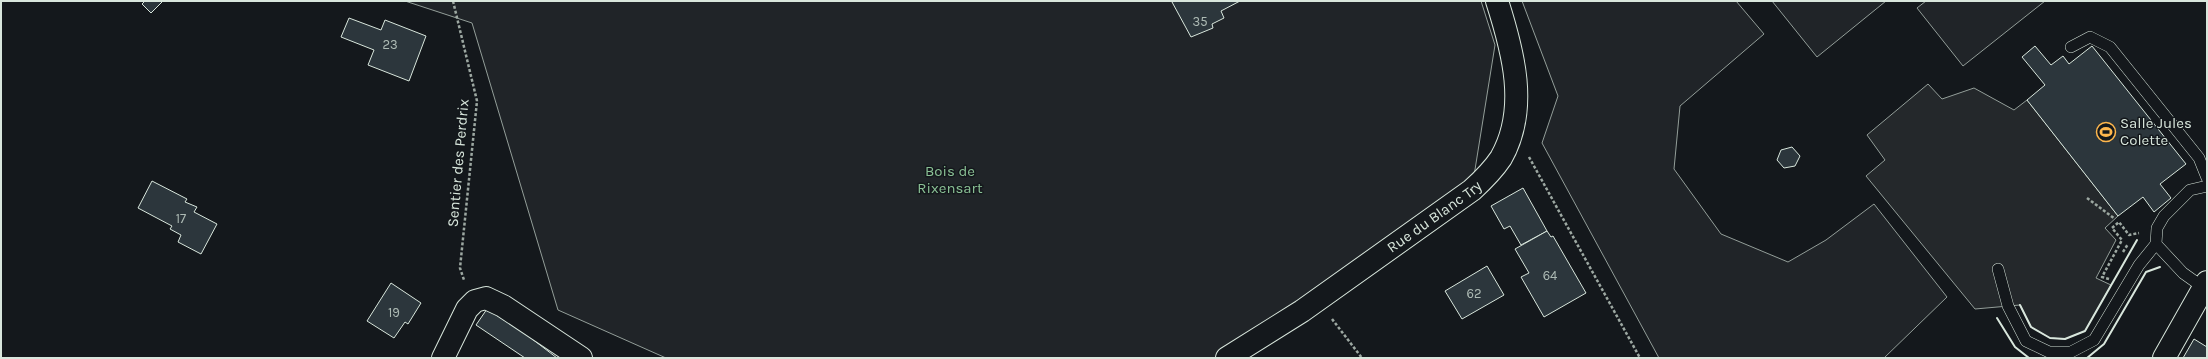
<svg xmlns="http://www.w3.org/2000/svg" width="2208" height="359" font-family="Karla,sans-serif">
	<rect width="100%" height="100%" fill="#14181c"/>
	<g fill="#202428" stroke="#939e99">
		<path d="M405 1H1481L1495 45 1473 182 1224 358H666L558 310 472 23Z"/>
		<path d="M1522 1H1736L1764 34 1680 106 1674 169 1721 234 1788 262 1826 240 1874 204 1947 297 1884 358H1659L1542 143 1558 96Z"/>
		<path d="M1772 1H1886L1817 57Z"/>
		<path d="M1926 1H2045L1963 66 1917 8Z"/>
	</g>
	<path fill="#24282b" stroke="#939e99" d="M1928 84 1942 99 1974 88 2014 110 2027 100 2118 216 2105 228 2116 240 2096 278 2111 285 2085 331 2065 339 2050 338 2031 327 2020 305 1975 309 1866 176 1885 160 1867 135Z"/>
	<g fill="#2c363c" stroke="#d8e6dc">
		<path d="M145 1H163L151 13 142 4Z"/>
		<path d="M1174 1H1240L1221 11 1224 18 1212 24 1213 28 1191 37 1172 2Z"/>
		<path d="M349 18 381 30 385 20 426 36 409 81 368 65 374 50 341 37Z"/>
		<path d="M2035 46 2051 65 2063 56 2069 64 2092 46 2186 164 2160 184 2171 198 2154 212 2143 197 2118 216 2027 100 2045 85 2022 57Z"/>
		<path d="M1792 147 1800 156 1795 166 1784 168 1777 160 1781 150Z"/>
		<path d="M152 181 187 199 185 202 197 207 194 212 217 224 201 254 178 242 181 235 170 229 172 226 138 208Z"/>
		<path d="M1523 188 1547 231 1521 245 1510 226 1504 229 1491 206Z"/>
		<path d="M1547 231 1551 237 1553 236 1586 293 1544 317 1521 277 1529 273 1515 249Z"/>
		<path d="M1487 266 1504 295 1462 319 1445 291Z"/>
		<path d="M391 283 421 303 408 324 405 322 394 338 367 321Z"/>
		<path d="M487 309 527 335 557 358H525L476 325Z"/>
		<path d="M2194 339 2207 347V358H2183Z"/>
	</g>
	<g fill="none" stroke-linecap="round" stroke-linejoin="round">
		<defs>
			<g id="service">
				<path d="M2071 47 2090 37 2110 47 2199 158 2207 178"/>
				<path d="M1998 269 2008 306 2026 341 2049 352H2071L2094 340 2139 265 2156 244"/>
				<path d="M2204 288 2183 273 2156 244 2157 228 2164 216 2190 190 2207 186"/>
			</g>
			<g id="minor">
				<path d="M443 358 467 309 475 301 486 298 503 306 581 358"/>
				<path id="s1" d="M1227 358 1302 311 1472 190C1483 180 1493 170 1501 158 1529 109 1513 51 1497 1"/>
			</g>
			<path id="tertiary" d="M2164 358 2207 282"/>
		</defs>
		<use href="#service" stroke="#d8e6dc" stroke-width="12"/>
		<use href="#minor" stroke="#d8e6dc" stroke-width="24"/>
		<use href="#tertiary" stroke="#d8e6dc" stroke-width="24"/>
		<g stroke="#9da8a2" stroke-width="2.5" stroke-dasharray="3 2" stroke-linecap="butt">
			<path d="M453 1 477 101 460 268 464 280"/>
			<path d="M1529 157 1640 358"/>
			<path d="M2087 198 2115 219"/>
			<path d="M2123 252 2128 244"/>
			<path d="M2109 279 2102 277 2122 240 2112 228 2119 222 2129 235 2139 233"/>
			<path d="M1332 319 1362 358"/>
		</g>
		<use href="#service" stroke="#14181c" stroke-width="11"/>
		<use href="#minor" stroke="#14181c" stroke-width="22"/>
		<use href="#tertiary" stroke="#14181c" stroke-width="22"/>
		<g stroke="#d8e6dc" stroke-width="2">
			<path d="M2020 305 2031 327 2050 338 2065 339 2085 331 2137 240"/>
			<path d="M1997 318 2015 347 2029 358"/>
			<path d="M2087 358 2104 344 2146 272 2160 267"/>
		</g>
	</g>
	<defs>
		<symbol id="stadium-ring" viewBox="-11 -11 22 22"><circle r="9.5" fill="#14181c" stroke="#ffb74d" stroke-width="1.5"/><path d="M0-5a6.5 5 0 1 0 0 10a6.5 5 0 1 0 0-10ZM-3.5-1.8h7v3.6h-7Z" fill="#ffb74d"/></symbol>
	</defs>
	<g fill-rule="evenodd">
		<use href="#stadium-ring" x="2095" y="121" width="22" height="22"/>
	</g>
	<g text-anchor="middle" stroke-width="3" stroke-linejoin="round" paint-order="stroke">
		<g font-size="13" fill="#adbab4">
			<text x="1200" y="26">35</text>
			<text x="390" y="49">23</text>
			<text x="181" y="223">17</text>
			<text x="1550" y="280">64</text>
			<text x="1474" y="298">62</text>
			<text x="394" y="317">19</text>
		</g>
		<g font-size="15" fill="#d8e6dc" stroke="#14181c" text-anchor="start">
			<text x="2120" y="128">Salle Jules<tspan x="2120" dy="17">Colette</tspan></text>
		</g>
		<g font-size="15" fill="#d8e6dc" stroke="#14181c">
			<text transform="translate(458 163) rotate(-85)" y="5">Sentier des Perdrix</text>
			<text dy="5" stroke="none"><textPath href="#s1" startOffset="251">Rue du Blanc Try</textPath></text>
		</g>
		<g font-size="15" fill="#8ac095" stroke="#14181c">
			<text x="950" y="176">Bois de<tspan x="950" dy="17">Rixensart</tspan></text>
		</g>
	</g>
	<rect width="2208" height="359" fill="none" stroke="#d8e6dc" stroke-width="4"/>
</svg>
